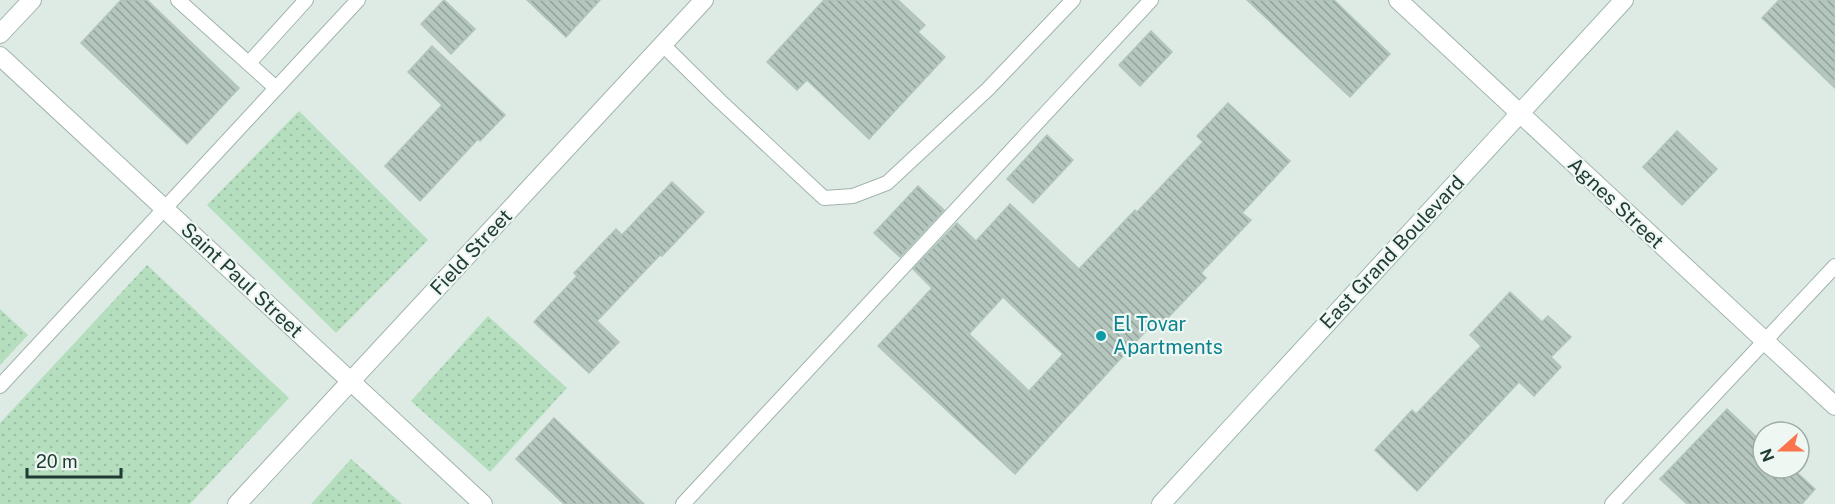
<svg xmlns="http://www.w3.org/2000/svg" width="1835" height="504" font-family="'Public Sans',sans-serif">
	<defs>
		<pattern id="grass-dots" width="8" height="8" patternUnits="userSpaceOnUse" patternTransform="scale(1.5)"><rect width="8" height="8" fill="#b5debf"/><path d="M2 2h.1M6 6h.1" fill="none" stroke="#9bbfa5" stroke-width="1.8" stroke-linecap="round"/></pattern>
		<pattern id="building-back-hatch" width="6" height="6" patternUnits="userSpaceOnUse" patternTransform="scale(1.5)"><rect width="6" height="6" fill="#b4c6be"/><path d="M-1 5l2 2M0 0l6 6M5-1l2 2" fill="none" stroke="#92a29b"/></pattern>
	</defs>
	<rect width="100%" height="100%" fill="#deebe5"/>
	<g fill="url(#grass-dots)">
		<path d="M299 111 428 240 336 333 207 205Z"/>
		<path d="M147 265 289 398 190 504H0V423Z"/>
		<path d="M0 309 28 335 0 365Z"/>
		<path d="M488 316 567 388 490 472 411 401Z"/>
		<path d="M351 459 402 504H311Z"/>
	</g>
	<g fill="url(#building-back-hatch)" stroke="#b1c5bc" stroke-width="1.5" fill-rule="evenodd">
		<path d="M121 0H147L239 88 187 144 81 43Z"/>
		<path d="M444 0 475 29 451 54 421 24Z"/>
		<path d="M527 0H600L566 37Z"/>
		<path d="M824 0H898L925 25 918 32 945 57 869 139 807 80 797 90 767 62Z"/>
		<path d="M1247 0H1334L1390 54 1350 97Z"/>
		<path d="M1779 0H1835V88L1762 18Z"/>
		<path d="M1151 31 1172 52 1140 86 1119 65Z"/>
		<path d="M432 46 505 115 480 141 478 139 420 201 385 166 442 105 408 72Z"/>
		<path d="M1228 103 1290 161 1242 213 1251 220 1201 273 1206 278 1160 326 1155 321 1015 474 878 346 932 288 913 269 957 223 976 241 1010 204 1079 269 1135 210 1137 212 1203 142 1197 136ZM1003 297 1063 354 1029 391 969 334Z"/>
		<path d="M1677 131 1717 169 1682 205 1643 167Z"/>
		<path d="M1047 135 1073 160 1033 203 1007 179Z"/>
		<path d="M672 182 704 212 662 256 660 255 597 321 619 342 589 373 534 322 577 276 574 273 616 229 622 235Z"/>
		<path d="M918 186 944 210 900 257 874 233Z"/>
		<path d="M1510 292 1542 322 1548 316 1571 337 1551 357 1561 367 1534 396 1519 382 1417 491 1375 450 1412 410 1416 414 1481 346 1470 335Z"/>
		<path d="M1727 409 1763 443V468H1792L1815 489 1802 504H1687L1660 479Z"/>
		<path d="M554 418 644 504H564L516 459Z"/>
	</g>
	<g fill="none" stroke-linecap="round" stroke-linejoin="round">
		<defs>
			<g id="service">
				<path d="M178 0 276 88"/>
				<path d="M663 45 720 101 824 198 853 196 887 183 988 89 1073 0"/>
				<path d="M249 63 306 0"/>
				<path d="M0 386 358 0"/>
				<path d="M683 504 1151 0"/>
				<path d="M1612 504 1835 266"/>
			</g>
			<g id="minor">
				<path d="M1398 0 1835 406"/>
				<path d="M0 34 32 0"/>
				<path d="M0 56 483 504"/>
				<path d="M237 504 704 0"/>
			</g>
			<path id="secondary" d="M1161 504 1624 0"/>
		</defs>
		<use href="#service" stroke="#a1b3ac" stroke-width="16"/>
		<use href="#minor" stroke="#a1b3ac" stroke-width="20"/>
		<use href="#secondary" stroke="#9db7ad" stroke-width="20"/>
		<use href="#service" stroke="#fff" stroke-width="14"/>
		<use href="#minor" stroke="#fff" stroke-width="18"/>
		<use href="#secondary" stroke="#fff" stroke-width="18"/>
	</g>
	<circle fill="#0f9aa8" stroke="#eff7f3" stroke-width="2" cx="1101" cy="336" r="6"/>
	<g text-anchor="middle" stroke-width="4.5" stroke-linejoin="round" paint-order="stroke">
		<g font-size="20" fill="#1f3b33" stroke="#eff7f3">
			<text transform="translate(1616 203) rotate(43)" y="7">Agnes Street</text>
			<text transform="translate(471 252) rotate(-47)" y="7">Field Street</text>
			<text transform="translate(1392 252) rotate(-47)" y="7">East Grand Boulevard</text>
			<text transform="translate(242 280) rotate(43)" y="7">Saint Paul Street</text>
		</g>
		<g font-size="20" fill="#0d838f" stroke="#eff7f3" text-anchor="start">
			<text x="1113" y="331">El Tovar<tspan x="1113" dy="23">Apartments</tspan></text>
		</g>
	</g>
	<g transform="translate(1781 450) rotate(249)"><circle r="28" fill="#eff7f3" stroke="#9caca6" stroke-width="1.5"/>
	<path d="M0-4.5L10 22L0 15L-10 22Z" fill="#fa744d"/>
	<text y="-9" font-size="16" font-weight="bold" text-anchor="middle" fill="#1f3b33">N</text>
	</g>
	<path d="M27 468v9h94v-9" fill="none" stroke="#1f3b33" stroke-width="3"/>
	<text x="36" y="468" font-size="18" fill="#1f3b33" stroke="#eff7f3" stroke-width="4.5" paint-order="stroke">20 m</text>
</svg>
